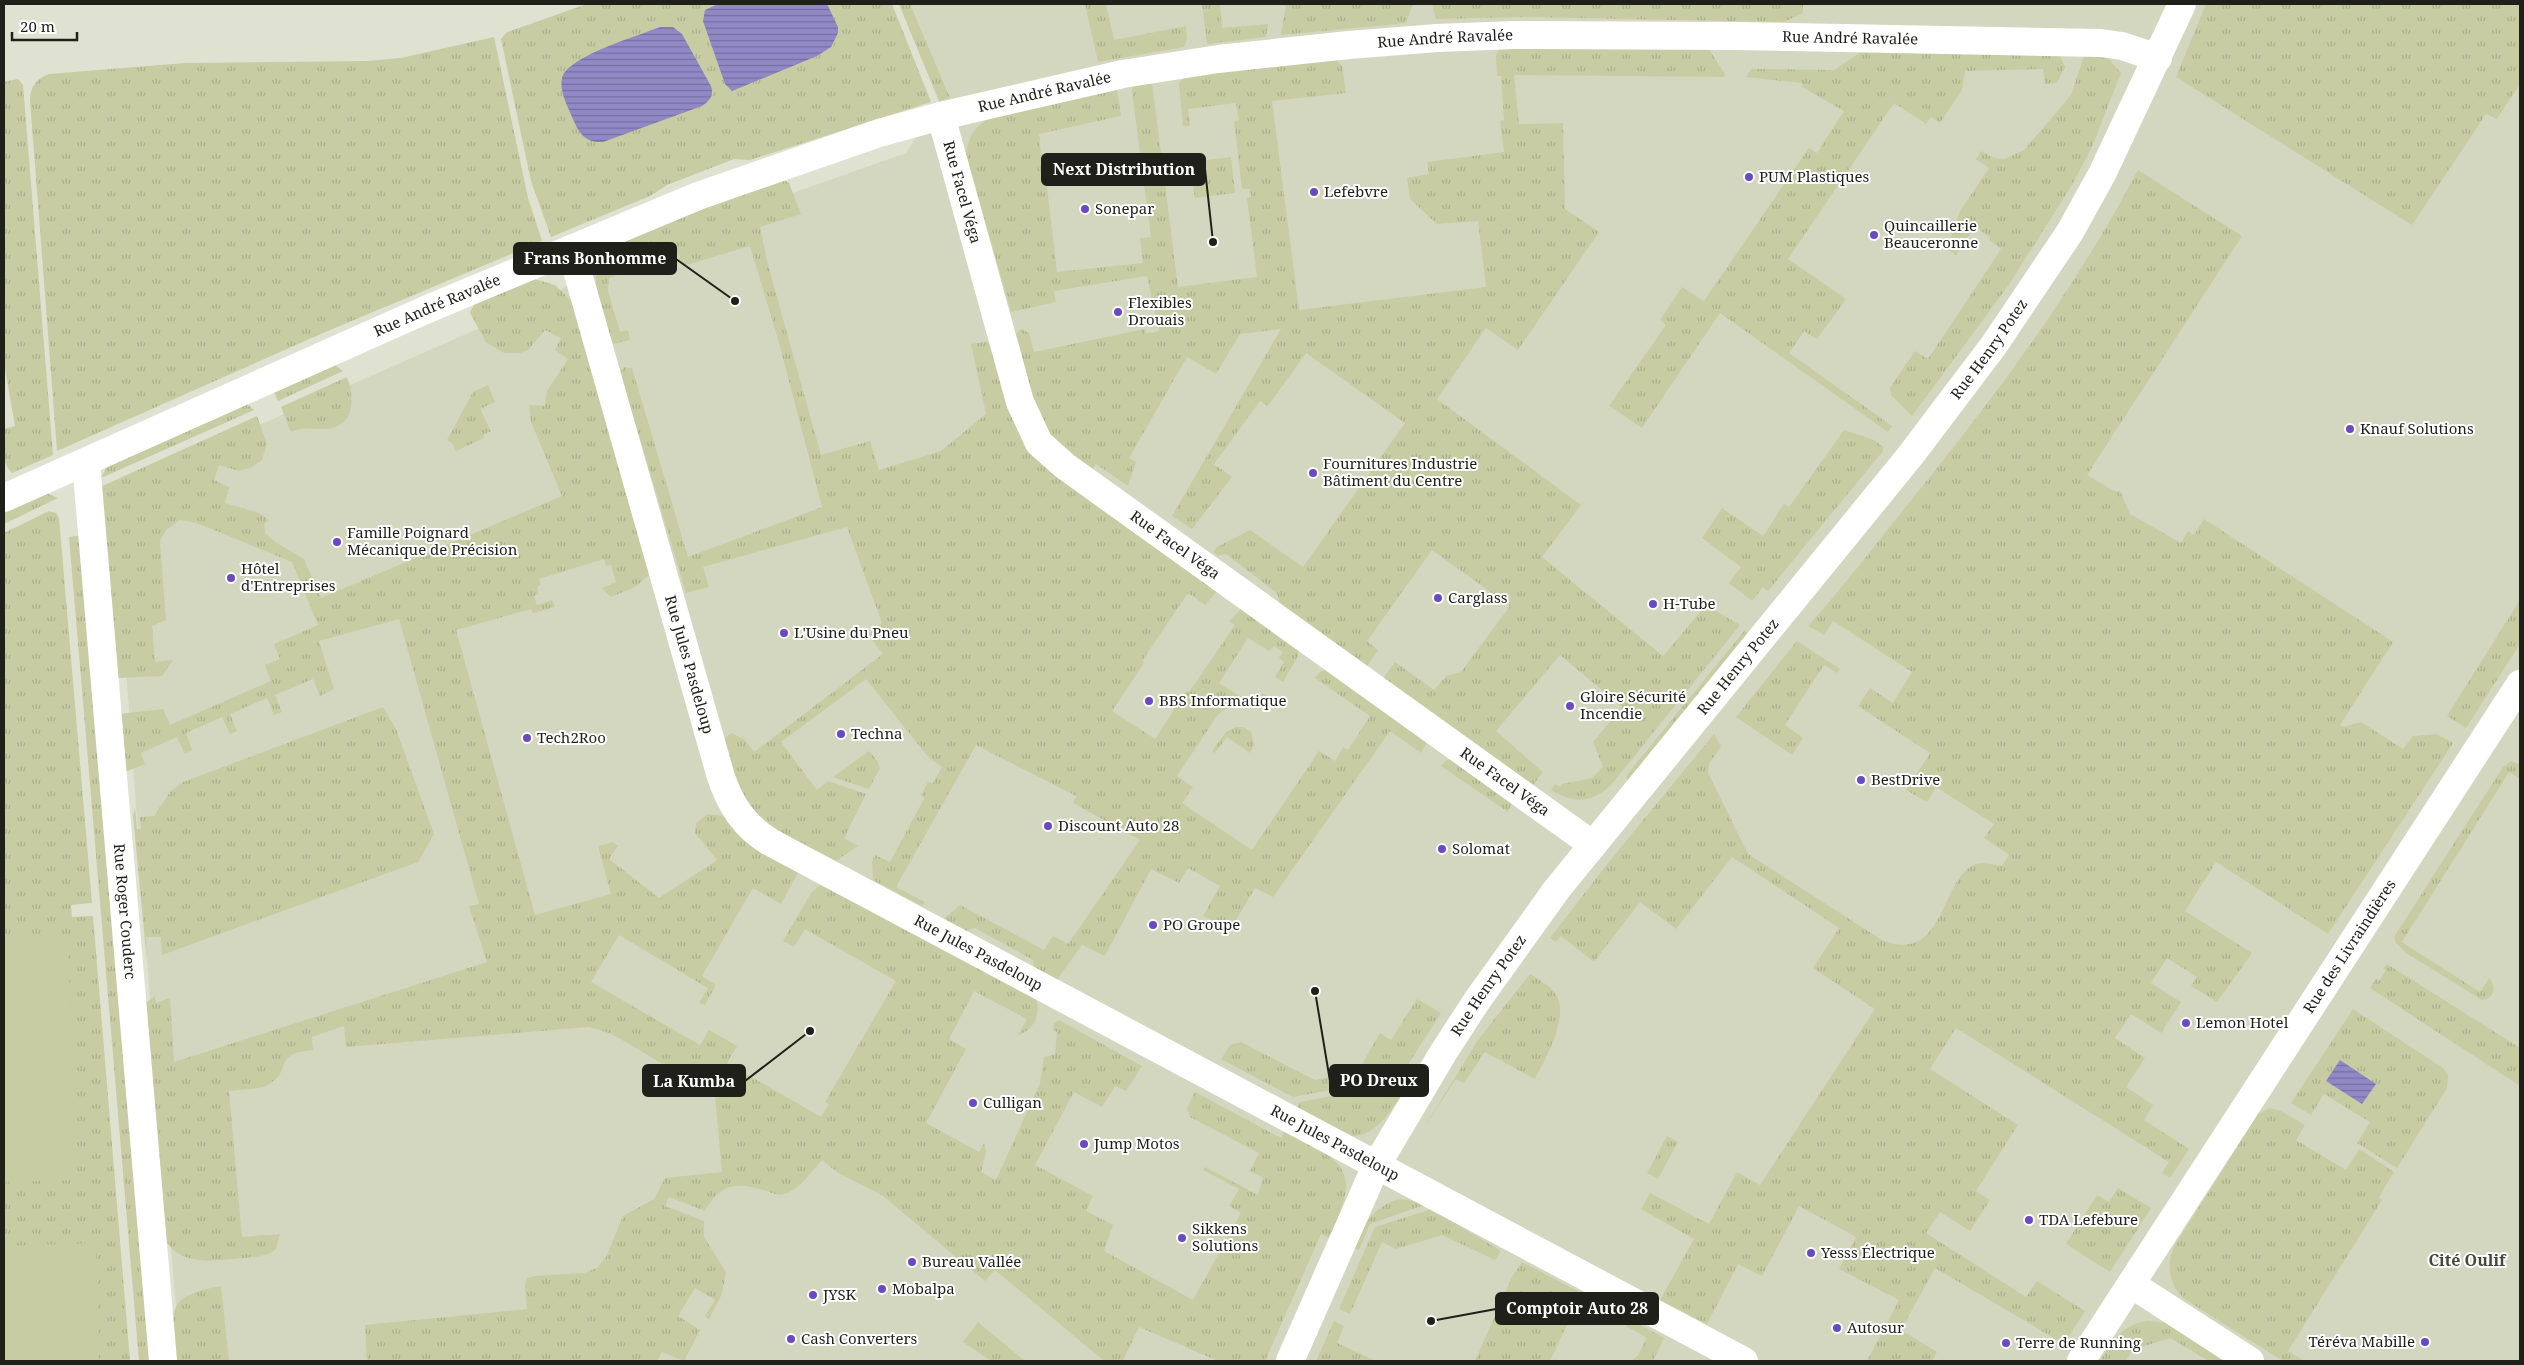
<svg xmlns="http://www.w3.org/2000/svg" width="2524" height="1365" font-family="'Noto Serif',serif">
	<defs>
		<pattern id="grass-tufts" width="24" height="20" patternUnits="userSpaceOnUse" patternTransform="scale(1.25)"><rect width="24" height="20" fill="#c7cca2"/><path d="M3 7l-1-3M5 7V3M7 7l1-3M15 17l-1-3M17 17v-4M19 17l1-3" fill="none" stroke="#aaaf8b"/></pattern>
		<pattern id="water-rules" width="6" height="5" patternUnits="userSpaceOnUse" patternTransform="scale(1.25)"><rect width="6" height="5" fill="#9188c6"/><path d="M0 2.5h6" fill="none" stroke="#766fa0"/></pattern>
	</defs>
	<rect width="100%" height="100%" fill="#e0e2d1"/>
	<path fill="#d4d7bf" d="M899 4H2520V1361H181L156 1082 113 489 553 296 596 262 906 153 939 101Z"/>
	<g fill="url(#grass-tufts)">
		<path d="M587 4H892L931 102 750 160 734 159 667 185 650 196 551 237 531 181 501 39 507 32Z"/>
		<path d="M899 4H910L950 98 939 101Z"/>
		<path d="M1085 4H1106L1114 40 1186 26 1187 39 1184 47 1098 62Z"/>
		<path d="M1202 4H1220L1222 28 1268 24 1266 37 1207 44Z"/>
		<path d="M1286 4H1413L1406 23 1281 35Z"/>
		<path d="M1432 4H1803V13L1784 22 1528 17 1436 19Z"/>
		<path d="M2206 4H2520V84L2497 119 2486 114 2412 225 2176 77Z"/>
		<path d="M494 37 528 198 542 241 323 333 57 451 30 100C30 87 37 78 49 74L185 63 368 61 401 58Z"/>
		<path d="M1500 48H1708L1725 74 1724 77 1514 75 1519 124 1563 123 1565 209 1599 232 1518 350 1486 328 1437 399 1581 505 1542 557 1663 656 1706 605 1740 625 1611 785C1592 804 1573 803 1551 790L1555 784 1560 787 1562 784 1592 778 1603 767 1593 742 1622 707 1560 655 1496 731 1543 772 1531 788 1382 680 1395 662 1434 690 1446 676 1461 672 1510 606 1432 550 1367 641 1378 650 1366 668 1280 605 1277 593 1226 554 1218 556 1213 552 1217 547 1250 530 1303 567 1405 423 1306 353 1268 406 1260 401 1214 464 1232 477 1192 529 1172 516 1281 329 1240 334 1216 374 1187 357 1129 458 1136 462 1128 486 1096 464 1091 471 1064 452 1038 420 1020 358 1022 354 1016 334 1021 329 1029 333 1034 352 1145 329 1146 334 1159 331 1147 276 1054 291 1056 302 1011 312 966 154C968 138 974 127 988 119L1117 90 1121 116 1039 134 1043 173 1115 164 1116 171 1046 179 1057 272 1143 263 1140 238 1151 237 1132 92 1133 85 1152 82 1178 287 1257 277 1247 198 1251 197 1250 189H1242L1234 121 1239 120 1236 103 1188 109 1190 126H1183L1179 84 1184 77 1334 57 1342 66 1346 93 1272 101 1299 310 1486 287 1478 221 1437 224 1410 199 1407 178 1429 174 1427 162 1504 152 1500 121 1504 120 1501 76H1497L1496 55Z"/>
		<path d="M1864 50 2059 54 2065 67 2057 83 2045 84 2043 69 1965 71 1962 90 1940 123 1931 117 1926 124 1894 103 1788 259 1846 299 1817 339 1804 331 1789 353 1892 426 1888 432 1720 313 1642 428 1609 406 1666 325 1660 320 1682 287 1704 301 1809 148 1817 153 1844 111 1802 87V83L1746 77 1751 69 1834 70Z"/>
		<path d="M2085 53 2109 59 2121 73 2092 147 2072 185 2008 286 1912 416 1891 395 1890 388 1915 351 1928 359 2001 249 1989 240 1990 237 1975 227 1956 255 1947 249 1960 211 1989 168 1976 159 1981 151 1994 158 2005 159 2024 150 2071 95Z"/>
		<path d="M18 79 23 85 53 455 12 473C0 461 4 445 4 429L15 426 4 363V82Z"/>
		<path d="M1231 157 1235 193 1195 198 1189 162Z"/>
		<path d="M2138 170 2242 236 2087 475 2116 492 2120 491 2130 514 2181 543 2188 531 2194 535 2204 519 2393 642 2340 725 2343 727 2361 722 2403 749 2413 736 2437 734 2453 743 2328 934 2216 862 2185 911 2252 953 2217 1002 2191 986 2197 977 2167 958 2151 983 2181 1002 2161 1033 2131 1014 2115 1038 2145 1058 2126 1087 2153 1105 2144 1120 2189 1149 2170 1178 2162 1173 2169 1162 1956 1028 1930 1069 2018 1125 1976 1191 1990 1200 1970 1231 1940 1212 1926 1233 2026 1297 2037 1281 2085 1311 2064 1344 1935 1268 1901 1330 1937 1352 1932 1361H1867L1899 1300 1839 1269 1856 1237 1799 1206 1762 1276 1738 1264 1707 1324 1660 1300 1694 1239 1641 1209 1650 1193 1709 1224 1737 1172 1760 1185 1875 1009 1813 968 1839 928 1732 857 1676 929 1640 902 1594 962 1561 936 1556 942 1550 938 1608 863 1714 734 1721 746 1709 764 1708 773 1748 854 1882 940C1946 966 1939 878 1976 864 1984 861 1994 865 2002 866L2009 855 1984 838 1994 824 1936 787 1927 802 1906 790 1930 753 1858 706 1870 688 1893 703 1912 672 1833 621 1824 635 1808 626C1842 588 1873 548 1904 509 1991 402 2074 292 2138 170Z"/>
		<path d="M780 178 789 183 801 214 760 227 768 265 821 455 870 441 879 470 941 451 986 414 971 344 993 341 1011 407 1220 588 1205 605 1188 593 1142 661 1144 663 1112 711 1155 739 1186 691 1189 692 1235 625 1229 621 1244 606 1299 650 1298 656 1283 682 1275 677 1284 662 1279 658 1283 652 1274 646 1269 651 1248 638 1219 683 1254 705 1262 693 1271 699C1258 720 1236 694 1217 716L1177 776 1193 787 1182 803 1252 850 1319 751 1335 761 1343 747 1348 750 1370 716 1315 678 1320 672 1328 669 1427 742 1421 753 1390 731 1273 897 1255 888 1230 930 1203 916 1220 886 1188 868 1179 883 1151 869 1105 956 1082 945 1056 981 1035 972 1033 960 975 928 962 932 941 921 960 905 1044 950 1053 936 1068 944 1140 840 1073 803 1076 796 976 745 896 887 925 902 922 906 873 880 872 861 875 855 890 862 925 797 921 795 928 782 933 783 942 767 929 758 866 679 781 742 817 790 828 781 866 794 844 838 858 846 836 861C801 842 757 827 739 788 732 772 729 755 724 739L731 733 744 739 754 752 883 654 868 634 882 623 847 527 703 567 709 587 686 593 620 372 624 367 632 368 688 557 822 507 778 339 750 246 683 266 677 253 609 278 608 291 620 332 628 330 630 340 613 344C602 311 581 273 613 244Z"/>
		<path d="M534 279 555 285 575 304 652 573 635 587 611 597 602 588 616 582 611 565 606 566 604 559 539 579 541 585 537 587 539 594 534 596 537 605 552 600 555 607 533 613 531 609 456 630 535 915 611 894 598 846 613 842 618 846 609 859 659 898 717 860 695 833 696 823 708 814 723 816 800 869 781 904 753 888 702 976 716 985 705 1005 699 1003 708 988 619 935 591 982 700 1045 709 1030 737 1046 727 1063 821 1117 829 1104 825 1102 896 981 805 929 794 947 783 941 811 893 820 885 1035 996C1042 1012 1035 1030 1018 1035L1027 1019 974 991 949 1039 966 1049 926 1123 979 1152 984 1143 986 1152 981 1172 996 1180 1040 1083 1044 1057 1055 1054 1057 1032 1053 1030 1054 1024 1059 1020 1142 1066 1126 1091 1115 1086 1102 1107 1074 1092 1035 1165 1093 1196 1086 1211 1113 1225 1104 1251 1193 1300 1241 1213 1229 1206 1239 1189 1203 1170 1205 1167 1258 1195 1263 1178 1250 1171 1259 1153 1190 1117 1187 1108 1195 1092 1281 1138 1285 1131C1347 1163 1362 1169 1329 1238L1321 1234 1265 1361H1218L1139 1327 1123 1361H1104L995 1270 985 1281 883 1196 837 1172 822 1160C812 1171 799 1190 785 1194 779 1196 772 1193 766 1191 738 1182 721 1182 705 1211L669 1197 665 1206 704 1221V1237L726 1272 722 1294 709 1319 705 1316 715 1300 695 1288 678 1316 700 1330 684 1361 662 1352 657 1361H367L365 1325 527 1309 525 1285 527 1278 534 1276 584 1273 597 1268 606 1257 623 1216 654 1199 665 1178 722 1172 715 1095 612 1034 589 1027 346 1047 344 1026 312 1037 313 1050C272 1054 293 1068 271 1083 259 1091 243 1089 229 1091L242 1237 280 1234 276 1249C267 1257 254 1257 243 1258 216 1260 181 1268 165 1239L146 1003 155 996 156 1003 170 998 174 1062 487 962 469 906 479 904 399 619 319 641 334 689 320 696 313 679 275 695 282 712 274 715 267 698 230 714 237 731 230 734 222 717 186 733 192 750 185 754 177 737 141 753 145 764 125 772 119 714 163 709 170 725 271 681 265 665 280 659 274 644 318 625 292 562 197 523 180 520 166 530 160 541 166 620 152 626 155 662 173 660 162 676 118 678 100 487 257 416 267 444 262 460 252 467 239 471 219 465 214 480 229 487 225 503 259 513 269 520 264 524 265 533 275 542 304 559 321 598 562 496 531 422 529 405 545 406 547 391 568 359 555 350 561 338 545 330 528 350 520 353H504L486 342 470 313 476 300Z"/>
		<path d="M334 364 343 371 278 401 272 388Z"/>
		<path d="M347 377C355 398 355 427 326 429 313 430 303 426 291 432L281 407Z"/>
		<path d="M488 385 495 402 480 409 491 431 483 435 484 438 456 451 452 443 447 440 473 392Z"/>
		<path d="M245 402 254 410 101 478 109 462Z"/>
		<path d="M1844 430 1874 440 1883 447V451L1768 591 1763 587 1752 601 1729 583 1741 567 1702 538 1722 508 1763 536 1784 504 1789 507Z"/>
		<path d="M42 494H48L58 498 4 524V510Z"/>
		<path d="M49 511 56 513 59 518 92 903 71 905 72 917 93 916 130 1361H4V533Z"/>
		<path d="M82 535 152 1361H139L69 537Z"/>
		<path d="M2520 600V644L2466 728 2447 716Z"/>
		<path d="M1745 630 1748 637 1628 782 1626 776Z"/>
		<path d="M1797 641 1840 669 1837 673 1824 665 1785 725 1803 738 1792 755 1736 717Z"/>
		<path d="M383 707 396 729 434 834 418 862 162 955 161 937H146L147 963 133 815 135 808 137 829H141L140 817 154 816 170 792 183 782Z"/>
		<path d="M1235 727H1243L1251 732 1254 744 1250 753 1227 737 1215 753 1212 751 1226 732Z"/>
		<path d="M869 751 878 762 880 768 869 789 833 777Z"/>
		<path d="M1457 758 1514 798 1508 812 1441 766 1447 760Z"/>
		<path d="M2511 761 2520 765V779L2509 772 2402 942 2480 992 2489 978C2497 987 2495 998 2482 1000L2406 953 2396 943 2394 937 2503 767Z"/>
		<path d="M2387 964 2520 1048V1086L2370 988 2376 979 2379 981 2386 970 2383 969Z"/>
		<path d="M1530 974C1538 979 1549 985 1555 993 1571 1014 1545 1060 1535 1079L1485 1052 1464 1083 1456 1079 1425 1126 1478 1040Z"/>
		<path d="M1417 999 1441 1013 1400 1077 1293 1097 1221 1059 1230 1045 1241 1042 1315 1080 1358 1071 1380 1033 1391 1040Z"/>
		<path d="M2353 1009 2443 1068 2448 1075 2447 1088 2397 1168 2357 1143 2370 1122 2324 1094 2311 1115 2291 1103Z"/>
		<path d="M1401 1083 1407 1086C1394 1107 1374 1143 1343 1135 1327 1130 1310 1118 1295 1110L1300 1102Z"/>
		<path d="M2270 1108 2281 1111 2305 1125 2296 1140 2346 1170 2359 1149 2394 1172 2379 1197 2382 1200 2288 1351 2304 1361H2283L2186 1300C2169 1287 2165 1264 2175 1245L2258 1114Z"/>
		<path d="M1667 1136 1678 1142 1658 1179 1647 1173Z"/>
		<path d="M2118 1188 2151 1208 2110 1272 2066 1244 2097 1195 2109 1202Z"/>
		<path d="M1402 1199 1427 1204 1370 1224 1359 1250 1353 1247C1365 1224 1374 1204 1402 1199Z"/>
		<path d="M1432 1209 1501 1251 1495 1260 1442 1235 1396 1249 1382 1242 1350 1314 1339 1309 1375 1227Z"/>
		<path d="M1522 1262 1610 1308 1604 1314 1578 1301 1550 1361H1475L1512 1277Z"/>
		<path d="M221 1286 229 1361H176C171 1312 164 1296 221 1286Z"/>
		<path d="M1631 1320 1664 1338 1653 1361H1631L1638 1355 1647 1338 1626 1326Z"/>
		<path d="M1334 1321 1344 1326 1337 1343 1376 1361H1316Z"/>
		<path d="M2147 1321 2168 1323 2229 1361H2209L2170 1338 2132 1350 2126 1361H2100C2112 1341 2123 1324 2147 1321Z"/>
		<path d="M978 1322 1025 1361H991L963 1342Z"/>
	</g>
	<g fill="#c7cca2">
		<path d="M68 937 76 1180 4 1182V939Z"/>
		<path d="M96 1243 99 1361H4V1246Z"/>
	</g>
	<g fill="url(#water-rules)">
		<path d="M718 4H827L838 27V33L831 47 817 56 732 91 725 84 703 21 705 10Z"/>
		<path d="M660 27H673L682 34 711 86C714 95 710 101 702 106L603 142C586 143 579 134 573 119 568 107 559 91 562 78 568 56 638 36 660 27Z"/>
		<path d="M2340 1060 2376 1084 2362 1104 2326 1081Z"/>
	</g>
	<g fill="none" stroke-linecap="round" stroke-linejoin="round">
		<g stroke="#fff" stroke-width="28">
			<path id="s1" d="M941 116 1020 402 1039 443 1065 466 1593 845"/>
			<path id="s2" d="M571 249 721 777C731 806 744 826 770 842L1744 1361"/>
			<path id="s3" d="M86 462 163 1361"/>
			<path id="s4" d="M4 498 423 311 698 196 879 133 941 116 1123 74 1218 59 1349 45 1437 38 1514 35 1737 36 2101 43 2122 46 2158 58"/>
			<path d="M2131 1284 2250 1361"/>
			<path id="s5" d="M1290 1361 1376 1166 1443 1053 1476 1002 1557 889 1910 456 1994 345 2070 232 2102 174 2182 4"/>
			<path id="s6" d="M2081 1361 2520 684"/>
		</g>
	</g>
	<g fill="#6a4ac3" stroke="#fff" stroke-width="2">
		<circle cx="1749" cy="177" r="5"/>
		<circle cx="1314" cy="192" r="5"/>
		<circle cx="1085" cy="209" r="5"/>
		<circle cx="1874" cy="235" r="5"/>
		<circle cx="1118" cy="312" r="5"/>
		<circle cx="2350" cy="429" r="5"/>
		<circle cx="1313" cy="473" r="5"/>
		<circle cx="337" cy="542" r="5"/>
		<circle cx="231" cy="578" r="5"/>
		<circle cx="1438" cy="598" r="5"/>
		<circle cx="1653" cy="604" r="5"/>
		<circle cx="784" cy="633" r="5"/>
		<circle cx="1149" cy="701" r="5"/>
		<circle cx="1570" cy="706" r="5"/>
		<circle cx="841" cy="734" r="5"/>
		<circle cx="527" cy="738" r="5"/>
		<circle cx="1861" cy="780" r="5"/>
		<circle cx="1048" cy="826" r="5"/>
		<circle cx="1442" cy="849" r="5"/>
		<circle cx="1153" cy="925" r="5"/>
		<circle cx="2186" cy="1023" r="5"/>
		<circle cx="973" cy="1103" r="5"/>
		<circle cx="1084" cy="1144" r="5"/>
		<circle cx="2029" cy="1220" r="5"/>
		<circle cx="1182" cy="1238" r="5"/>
		<circle cx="1811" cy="1253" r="5"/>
		<circle cx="912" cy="1262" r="5"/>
		<circle cx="882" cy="1289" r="5"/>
		<circle cx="813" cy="1295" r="5"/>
		<circle cx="1837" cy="1328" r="5"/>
		<circle cx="791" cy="1339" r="5"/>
		<circle cx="2425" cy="1342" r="5"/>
		<circle cx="2006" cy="1343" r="5"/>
	</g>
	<g text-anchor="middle" stroke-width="4" stroke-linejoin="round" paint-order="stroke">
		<g font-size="15" fill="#1f2019" stroke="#fff">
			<text dy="5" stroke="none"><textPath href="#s4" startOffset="1929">Rue André Ravalée</textPath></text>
			<text dy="5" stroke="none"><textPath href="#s4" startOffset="1524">Rue André Ravalée</textPath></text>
			<text dy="5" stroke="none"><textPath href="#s4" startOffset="1119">Rue André Ravalée</textPath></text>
			<text dy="5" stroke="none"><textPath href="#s1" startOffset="79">Rue Facel Véga</textPath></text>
			<text dy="5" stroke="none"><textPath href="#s4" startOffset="474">Rue André Ravalée</textPath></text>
			<text dy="5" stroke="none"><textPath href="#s5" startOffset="1236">Rue Henry Potez</textPath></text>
			<text dy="5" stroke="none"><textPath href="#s1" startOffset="512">Rue Facel Véga</textPath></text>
			<text dy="5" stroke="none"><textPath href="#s2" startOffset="432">Rue Jules Pasdeloup</textPath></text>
			<text dy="5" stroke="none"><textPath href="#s5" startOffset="831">Rue Henry Potez</textPath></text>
			<text dy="5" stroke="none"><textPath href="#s1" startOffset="918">Rue Facel Véga</textPath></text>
			<text dy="5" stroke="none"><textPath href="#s3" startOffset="451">Rue Roger Couderc</textPath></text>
			<text dy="5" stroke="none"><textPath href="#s6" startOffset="494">Rue des Livraindières</textPath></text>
			<text dy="5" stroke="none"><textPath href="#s2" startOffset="868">Rue Jules Pasdeloup</textPath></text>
			<text dy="5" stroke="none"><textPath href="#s5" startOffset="426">Rue Henry Potez</textPath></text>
			<text dy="5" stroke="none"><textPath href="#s2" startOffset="1272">Rue Jules Pasdeloup</textPath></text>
		</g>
		<g font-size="15" fill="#1f2019" stroke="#fff" text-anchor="start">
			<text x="1759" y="182">PUM Plastiques</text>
			<text x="1324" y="197">Lefebvre</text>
			<text x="1095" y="214">Sonepar</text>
			<text x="1884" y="231">Quincaillerie<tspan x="1884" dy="17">Beauceronne</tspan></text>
			<text x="1128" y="308">Flexibles<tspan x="1128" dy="17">Drouais</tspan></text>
			<text x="2360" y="434">Knauf Solutions</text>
			<text x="1323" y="469">Fournitures Industrie<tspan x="1323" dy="17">Bâtiment du Centre</tspan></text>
			<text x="347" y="538">Famille Poignard<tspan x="347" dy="17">Mécanique de Précision</tspan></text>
			<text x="241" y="574">Hôtel<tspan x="241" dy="17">d'Entreprises</tspan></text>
			<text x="1448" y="603">Carglass</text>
			<text x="1663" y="609">H-Tube</text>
			<text x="794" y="638">L'Usine du Pneu</text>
			<text x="1580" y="702">Gloire Sécurité<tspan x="1580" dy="17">Incendie</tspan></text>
			<text x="1159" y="706">BBS Informatique</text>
			<text x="851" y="739">Techna</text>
			<text x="537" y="743">Tech2Roo</text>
			<text x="1871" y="785">BestDrive</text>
			<text x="1058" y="831">Discount Auto 28</text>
			<text x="1452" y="854">Solomat</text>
			<text x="1163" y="930">PO Groupe</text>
			<text x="2196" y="1028">Lemon Hotel</text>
			<text x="983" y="1108">Culligan</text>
			<text x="1094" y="1149">Jump Motos</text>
			<text x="2039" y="1225">TDA Lefebure</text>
			<text x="1192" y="1234">Sikkens<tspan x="1192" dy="17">Solutions</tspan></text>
			<text x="1821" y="1258">Yesss Électrique</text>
			<text x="922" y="1267">Bureau Vallée</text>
			<text x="892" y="1294">Mobalpa</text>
			<text x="823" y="1300">JYSK</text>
			<text x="1847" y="1333">Autosur</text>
			<text x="801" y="1344">Cash Converters</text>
			<text x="2415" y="1347" text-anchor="end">Téréva Mabille</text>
			<text x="2016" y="1348">Terre de Running</text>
		</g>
		<g font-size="16" font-weight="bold" fill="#464839" stroke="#fff">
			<text x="2467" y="1266">Cité Oulif</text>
		</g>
	</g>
	<path fill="none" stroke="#1f2019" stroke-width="2" d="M1213 242L1205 169M735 301L676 259M1315 991L1330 1081M810 1031L745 1081M1431 1321L1496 1309"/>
	<g fill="#1f2019" stroke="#fff" stroke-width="2">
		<circle cx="1213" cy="242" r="5"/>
		<circle cx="735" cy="301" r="5"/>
		<circle cx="1315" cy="991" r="5"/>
		<circle cx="810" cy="1031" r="5"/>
		<circle cx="1431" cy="1321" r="5"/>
	</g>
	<g fill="#1f2019" stroke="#1f2019" stroke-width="2">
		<rect x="1042" y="154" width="163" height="31" rx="5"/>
		<rect x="514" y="243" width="162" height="31" rx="5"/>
		<rect x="1330" y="1065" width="98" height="31" rx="5"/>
		<rect x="643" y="1065" width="102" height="31" rx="5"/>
		<rect x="1496" y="1293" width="162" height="31" rx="5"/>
	</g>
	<g font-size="16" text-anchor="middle" font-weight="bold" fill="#fff">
		<text x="1124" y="175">Next Distribution</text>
		<text x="595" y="264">Frans Bonhomme</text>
		<text x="1379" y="1086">PO Dreux</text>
		<text x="694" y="1087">La Kumba</text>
		<text x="1577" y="1314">Comptoir Auto 28</text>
	</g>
	<rect width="2524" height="1365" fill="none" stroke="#1f2019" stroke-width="10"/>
	<path d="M12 32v8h65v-8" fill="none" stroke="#1f2019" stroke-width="2.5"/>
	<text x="20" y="32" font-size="15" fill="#1f2019" stroke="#ffffff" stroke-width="4" paint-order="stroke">20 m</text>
</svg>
